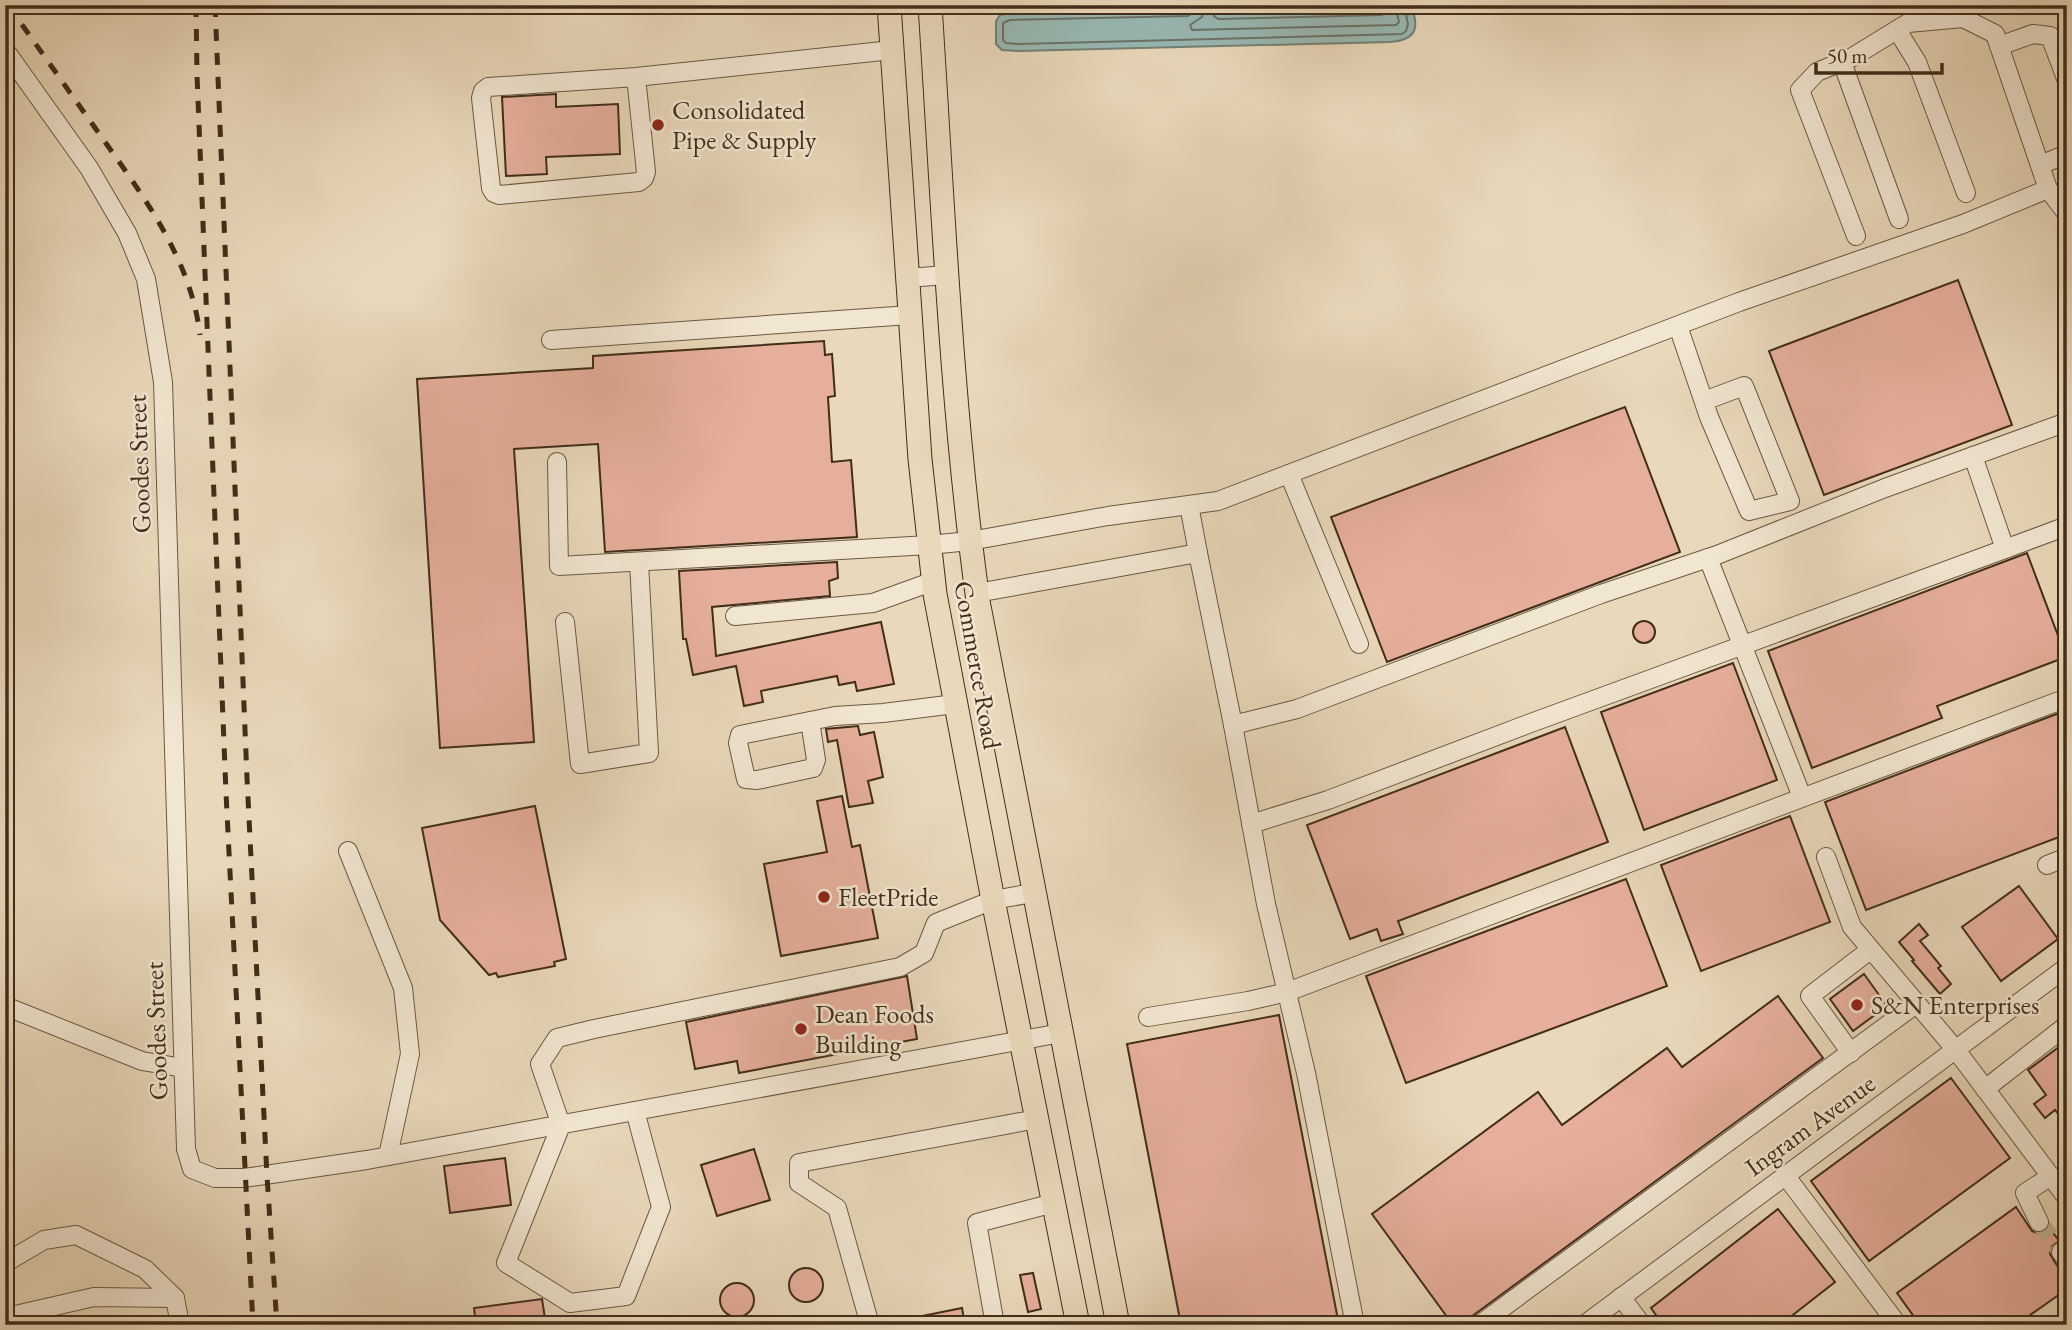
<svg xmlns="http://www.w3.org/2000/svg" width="2072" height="1330" font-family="'EB Garamond',serif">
	<rect width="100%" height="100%" fill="#e9d8ba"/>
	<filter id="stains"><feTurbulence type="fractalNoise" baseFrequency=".00286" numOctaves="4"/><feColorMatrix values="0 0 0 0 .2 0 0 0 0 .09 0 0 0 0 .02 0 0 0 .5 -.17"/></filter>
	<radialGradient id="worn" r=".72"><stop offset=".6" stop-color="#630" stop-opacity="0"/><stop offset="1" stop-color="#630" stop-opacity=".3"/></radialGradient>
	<path fill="#98b9b4" stroke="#758176" stroke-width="2" d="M1354 5H1406L1411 7C1421 30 1414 40 1390 42L1019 51 1002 50 996 44V21L1000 15 1009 13Z"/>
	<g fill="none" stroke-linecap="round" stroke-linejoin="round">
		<g stroke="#6c7367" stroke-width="2">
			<path d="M1196 5 1194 12 1188 16 1010 20 1003 23V40L1006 43 1019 44 1402 34 1406 31 1408 24 1404 5"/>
			<path d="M1205 5 1202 17 1190 25 1192 30 1396 25 1399 22 1395 5"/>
			<path d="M1215 5 1214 16 1218 19 1382 15 1385 13V5"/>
		</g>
	</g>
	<g fill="#e6af9b" stroke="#412d1a" stroke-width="2">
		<path d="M556 94V107L618 104 620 154 546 157 547 174 506 176 502 97Z"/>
		<path d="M1958 280 2012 425 1824 495 1769 351Z"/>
		<path d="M824 341 825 355 832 354 835 396 828 397 832 462 851 460 857 537 605 552 598 444 514 449 534 742 440 748 417 379 593 368V356Z"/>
		<path d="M1625 407 1680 552 1387 662 1331 517Z"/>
		<path d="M2027 553 2066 657 1937 706 1942 718 1812 768 1768 651Z"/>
		<path d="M837 562 838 578 829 581 830 596 712 607 716 656 881 622 894 684 857 691 855 682 839 685 837 676 761 691 763 702 744 706 736 666 693 675 686 639H683L679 571Z"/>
		<circle cx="1644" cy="632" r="11"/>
		<path d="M1733 663 1777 780 1644 830 1601 712Z"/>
		<path d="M2067 710V834L1866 910 1825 802Z"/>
		<path d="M858 726 860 735 874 732 883 777 868 781 873 803 849 807 837 740 828 742 826 729Z"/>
		<path d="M1565 727 1608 842 1398 921 1403 934 1381 941 1377 929 1350 939 1307 825Z"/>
		<path d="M842 796 852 847 860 845 878 938 781 956 764 864 827 852 817 801Z"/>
		<path d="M535 806 566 959 554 962 555 966 498 977 496 973 489 975 440 920 422 828Z"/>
		<path d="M1790 816 1830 922 1701 971 1661 865Z"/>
		<path d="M1626 879 1667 986 1406 1083 1366 976Z"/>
		<path d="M2019 886 2058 939 2001 981 1962 927Z"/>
		<path d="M1919 924 1928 935 1920 941 1941 966 1938 968 1951 984 1940 994 1912 961 1914 960 1899 942Z"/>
		<path d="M1864 974 1887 1006 1853 1031 1830 999Z"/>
		<path d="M907 976 917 1039 739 1073 737 1061 695 1069 686 1022Z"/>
		<path d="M1778 996 1823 1058 1460 1325H1453L1372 1214 1538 1092 1562 1125 1667 1048 1682 1067Z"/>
		<path d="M1279 1015 1339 1325H1181L1127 1044Z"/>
		<path d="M2067 1041V1125L2055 1110 2045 1118 2034 1104 2046 1095 2028 1070Z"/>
		<path d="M1951 1078 2010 1158 1869 1261 1811 1181Z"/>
		<path d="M754 1149 770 1200 717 1216 701 1165Z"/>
		<path d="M505 1158 511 1205 450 1213 444 1166Z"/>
		<path d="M2016 1207 2032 1231 2037 1233 2043 1232 2049 1227 2059 1241 2051 1247 2050 1254 2058 1267 2067 1275V1289L2016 1325H1920L1897 1293Z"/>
		<path d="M1778 1209 1835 1282 1780 1325H1663L1651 1308Z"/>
		<circle cx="806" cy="1285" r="17"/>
		<path d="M1033 1273 1041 1309 1028 1312 1020 1275Z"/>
		<circle cx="737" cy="1300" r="17"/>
		<path d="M542 1299 546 1325H476L474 1308Z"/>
		<path d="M962 1308 965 1325H912V1318Z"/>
	</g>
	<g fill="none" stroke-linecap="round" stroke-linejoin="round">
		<path stroke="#c7b69a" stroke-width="18" stroke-dasharray="18 9" stroke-linecap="butt" d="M2039 1222 2061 1252"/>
		<defs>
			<g id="minor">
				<path d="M1897 30 1917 62 1966 193"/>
				<path d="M1999 46 2033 34 2050 36 2067 81"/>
				<path d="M5 50 89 168 127 233 146 279 163 382 186 1149 192 1169 215 1178H244L367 1160 1061 1033"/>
				<path d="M1842 62 1899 219"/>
				<path d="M636 77 646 172 644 178 639 182 499 195 494 193 491 188 481 98 483 91 488 87 636 77 892 50"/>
				<path d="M2040 165 2067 154"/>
				<path d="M1856 236 1800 90 1817 72 1851 58 1908 23 1963 18 1995 34 2048 189"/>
				<path d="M907 278 947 275"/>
				<path d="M1678 326 1709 417 1749 511 1790 501 1744 386 1704 401"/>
				<path d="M551 340 910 315"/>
				<path d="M557 462 559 566 929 545 970 541 1108 516 1218 501 1739 302 1963 224 2048 189 2067 214"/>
				<path d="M1289 474 1359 644"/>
				<path d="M1189 505 1198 553"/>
				<path d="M2005 549 2067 526"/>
				<path d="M1708 558 1802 797"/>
				<path d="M977 593 1198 553 1233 725 1297 709 1601 594 1717 555 1885 488 2067 422"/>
				<path d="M735 616 873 603 934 581"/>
				<path d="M565 622 580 764 649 753 639 562"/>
				<path d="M810 721 816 760 813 768 757 780 746 779 738 743 740 735 835 716 883 713 955 704"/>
				<path d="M1233 725 1266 904 1306 1073 1355 1325"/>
				<path d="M1251 824 1328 800 1528 724 2005 549 1973 456"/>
				<path d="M348 851 403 988 410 1054 388 1156"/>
				<path d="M1826 857 1852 927 1956 1050 2067 1198"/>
				<path d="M2047 865 2067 857"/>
				<path d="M5 1006 142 1061 183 1068"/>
				<path d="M1148 1017 1248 1001 1287 992 2067 698"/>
				<path d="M1851 1053 1810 996 1870 950"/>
				<path d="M1985 1089 2067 1025"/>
				<path d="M635 1111 661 1207 626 1296 570 1303 506 1263 561 1125 540 1064 557 1038 594 1029 900 967 924 953 936 923 993 900 1033 893"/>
				<path d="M1785 1175 1898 1325"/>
				<path d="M2039 1222 2025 1193 2051 1176"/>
				<path d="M2061 1252 2067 1260"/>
				<path d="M5 1263 44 1240 76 1235 145 1269 175 1298 180 1325"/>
				<path d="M1621 1297 1642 1325"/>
				<path d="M5 1321 11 1316 94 1297 175 1298"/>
				<path d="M870 1325 837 1208 799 1183V1163L1037 1119"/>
				<path d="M995 1325 977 1223 1054 1203"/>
				<path d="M1479 1325 1916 1004"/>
				<path d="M1584 1325 2067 967"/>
			</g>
			<g id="major">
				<path d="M889 5 920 459 935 594 993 900 1078 1325"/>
				<path d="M930 5C943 204 951 404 978 601L1118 1325"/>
			</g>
		</defs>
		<use href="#minor" stroke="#6b5842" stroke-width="20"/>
		<use href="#major" stroke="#412d1a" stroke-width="25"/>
		<use href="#minor" stroke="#f1e6d2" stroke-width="18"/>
		<use href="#major" stroke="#e9d8ba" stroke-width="23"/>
		<g stroke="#412d1a" stroke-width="5" stroke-dasharray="12 12" stroke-linecap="butt">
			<path d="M8 5C38 47 68 90 98 132 141 193 191 258 200 335"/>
			<path d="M196 5 197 75 226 793 253 1325"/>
			<path d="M215 5 247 778 267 1176 277 1325"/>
		</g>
	</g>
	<g fill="#8f2418" stroke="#f1e6d2" stroke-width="2.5">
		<circle cx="658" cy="125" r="7"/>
		<circle cx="824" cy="897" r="7"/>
		<circle cx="1857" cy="1005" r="7"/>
		<circle cx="801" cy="1029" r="7"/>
	</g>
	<g text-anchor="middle" stroke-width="5" stroke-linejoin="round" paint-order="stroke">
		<g font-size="26" fill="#412d1a" stroke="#f1e6d2" text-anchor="start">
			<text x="672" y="119">Consolidated<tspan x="672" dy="30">Pipe &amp; Supply</tspan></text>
			<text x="838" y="906">FleetPride</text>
			<text x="1871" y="1014">S&amp;N Enterprises</text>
			<text x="815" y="1023">Dean Foods<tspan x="815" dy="30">Building</tspan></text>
		</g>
		<g font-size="26" fill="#412d1a" stroke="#f1e6d2">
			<text transform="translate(139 464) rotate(-92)" y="9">Goodes Street</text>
			<text transform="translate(978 665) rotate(80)" y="9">Commerce Road</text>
			<text transform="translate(156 1031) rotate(-92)" y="9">Goodes Street</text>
			<text transform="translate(1810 1125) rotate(-36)" y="9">Ingram Avenue</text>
		</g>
	</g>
	<rect width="2072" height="1330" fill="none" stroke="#e9d8ba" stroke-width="28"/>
	<rect x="7" y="7" width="2058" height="1316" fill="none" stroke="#412d1a" stroke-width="3.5"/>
	<rect x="14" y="14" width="2044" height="1302" fill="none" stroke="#412d1a" stroke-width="2"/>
	<path d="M1816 63v10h126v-10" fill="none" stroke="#412d1a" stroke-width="3.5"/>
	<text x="1827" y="63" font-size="21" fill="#412d1a" stroke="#f1e6d2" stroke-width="5" paint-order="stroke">50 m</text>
	<rect width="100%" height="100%" filter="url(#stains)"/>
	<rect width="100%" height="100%" fill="url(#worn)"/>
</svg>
